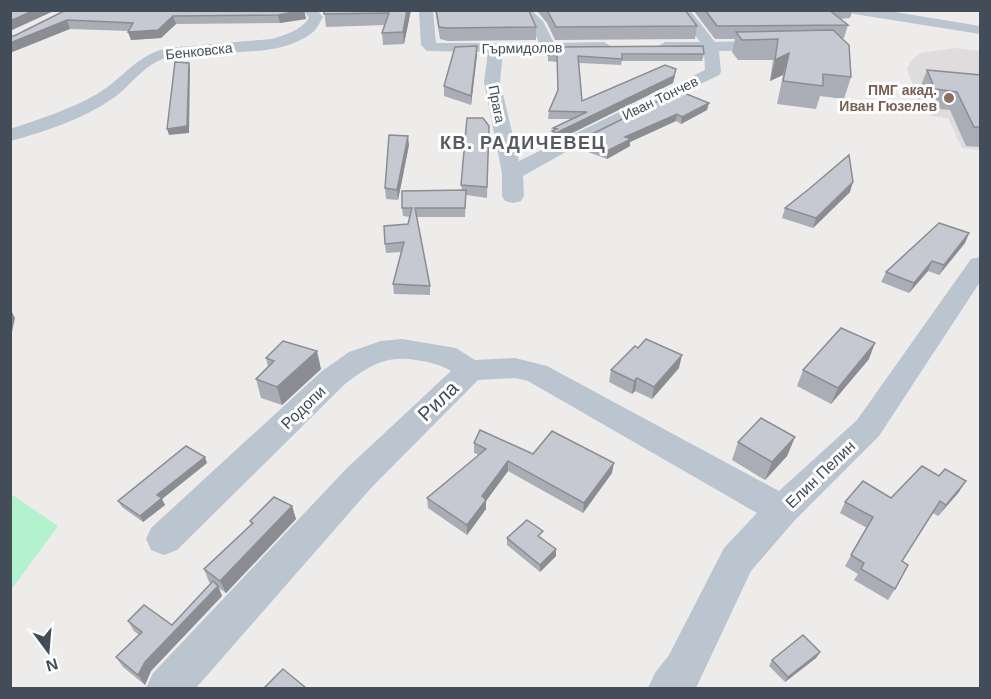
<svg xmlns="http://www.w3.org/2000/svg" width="991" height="699" font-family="Helvetica,sans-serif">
	<rect width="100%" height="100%" fill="#eeebeb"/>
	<path fill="#dfdcdd" d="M955 48 980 51V150L962 148 948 118 931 116 927 109 921 108 907 69 911 61 920 53Z"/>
	<path fill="#b4f1cf" d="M11 494 58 526 11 590Z"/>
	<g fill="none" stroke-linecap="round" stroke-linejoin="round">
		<g fill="#bac5cf" fill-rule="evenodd">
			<path d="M303 10H317L323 17C320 22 317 29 313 32 277 62 208 47 166 58 144 64 130 87 112 99 83 119 44 132 10 141V129C40 119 71 109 97 94 124 78 135 56 167 48L272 39C287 34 300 31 309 18Z"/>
			<path d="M419 10H433L436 43H539L530 22 512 10H531L543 21 554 43 604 42 612 47 604 52H503L500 82 519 161 705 70 704 51 665 52 657 47 665 42H700L677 10H690L715 42 772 40 780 45 772 50 719 51 721 72 719 75 578 145 523 176 524 196 521 201 513 203 505 201 502 196V173L484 82 488 52 427 51 421 45Z"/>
			<path d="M848 10H883L980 26V34L854 14Z"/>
			<path d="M980 257V282L879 436 795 520 751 571 696 688H648L655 673 669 655 724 548 757 513 528 381 515 378 478 380 371 488 196 688H146L153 673 347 468 451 371C439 364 429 362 416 360 385 355 367 367 344 385L177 550 164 555 151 550 146 539 151 528 322 371 349 352 381 341 402 339 456 348 475 360 515 358 547 366 779 491 857 420 971 259Z"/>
		</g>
	</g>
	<g fill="#aaadb5">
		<path d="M66 10H304L306 19 280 23 176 24 161 38 131 40 128 31 70 29 14 36Z"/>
		<path d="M324 10H411L404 44 383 45 382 33 384 25 326 27Z"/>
		<path d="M435 10H527L536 27V40L448 41 440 39Z"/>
		<path d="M530 10H685L697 26 695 39 555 40 547 23 537 11Z"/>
		<path d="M693 10H853L850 18 839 19 848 25 844 38H841L851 77 844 99 820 96 816 109 777 104 783 75 770 81 773 60H738L732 52 735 39H715Z"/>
		<path d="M477 46V55L471 105 444 96V86Z"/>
		<path d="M704 54 702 61H622L621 65 579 63 582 101 675 76 673 83 556 141 552 139 553 128 571 119H548L549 111 558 91 557 62 548 61V55Z"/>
		<path d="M927 70 981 75V147L966 146 950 110 928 108 920 88Z"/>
		<path d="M679 91 707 110 681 124 676 121 630 142V146L607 159 577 148 578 141Z"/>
		<path d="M489 126 487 198 466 195 465 217H416L430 286V295L394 294 393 284 401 252 386 253 385 244 408 224 410 217 403 216 402 208 462 190 461 185Z"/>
		<path d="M409 145 398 200 386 199 385 188Z"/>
		<path d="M850 192 813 228 782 218 785 208Z"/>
		<path d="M969 233 965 243 939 275 928 271 909 293 881 282 886 272Z"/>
		<path d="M266 358 321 369 282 405 261 398 256 379 268 367Z"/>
		<path d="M869 359 831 404 797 386 803 370Z"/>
		<path d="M679 368 652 399 635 391 632 394 609 382 611 370Z"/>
		<path d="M795 437 787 456 765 480 732 460 738 442Z"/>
		<path d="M474 443 533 454 612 473 583 513 508 471 486 501V509L467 535 428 508 427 498 479 455 474 453Z"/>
		<path d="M207 463 162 499 165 505 143 522 122 507 118 501Z"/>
		<path d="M959 492 938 516 933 513 902 561 895 589 888 600 854 580 858 574 845 566 867 528 840 513 845 502Z"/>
		<path d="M292 506 296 519 226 593 219 588 222 596 151 671 145 685 123 667 116 657 139 635 134 631 128 621 172 625 211 583 209 582 204 569 251 525 250 521Z"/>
		<path d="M542 537V538L556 549V556L540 572 507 545V538Z"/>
		<path d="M820 652 816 658 785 682 769 666 772 660Z"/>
	</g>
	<g fill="#8b8d93">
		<path d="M35 10H56L10 31V21Z"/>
		<path d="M304 10 306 19 280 23 278 15Z"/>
		<path d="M407 10H411L404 44 403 32Z"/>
		<path d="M173 16 176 24 161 38 131 40 128 32Z"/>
		<path d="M67 20 70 29 10 53V43Z"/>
		<path d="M477 46V55L471 105V96Z"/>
		<path d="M789 53 783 75 770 81 775 60Z"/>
		<path d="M189 63 190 69 189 133 169 135 167 129Z"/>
		<path d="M676 69 673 83 556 141V133Z"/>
		<path d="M709 103 707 110 681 124 682 117Z"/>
		<path d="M677 114 676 121 630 142V146L607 159V151L625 137Z"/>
		<path d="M408 136 409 145 398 200 397 190Z"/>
		<path d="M853 182 850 192 813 228 816 218Z"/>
		<path d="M969 233 965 243 939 275 944 265Z"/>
		<path d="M932 261 928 271 909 293 914 283Z"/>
		<path d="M11 310 15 318 10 341Z"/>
		<path d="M875 343 869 359 831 404 838 388Z"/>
		<path d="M317 351 321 369 282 405 277 387Z"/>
		<path d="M682 355 679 368 652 399 654 387Z"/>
		<path d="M637 378 635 391 632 394 634 381Z"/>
		<path d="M795 437 787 456 765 480 772 462Z"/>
		<path d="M205 457 207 463 162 499 165 505 143 522 140 516 157 495Z"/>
		<path d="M508 461V471L486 501V509L467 535V525L482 496Z"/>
		<path d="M614 463 612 473 583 513 584 503Z"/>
		<path d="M966 481 959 492 938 516 946 505Z"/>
		<path d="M292 506 296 519 226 593 220 581Z"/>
		<path d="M556 549V556L540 572V565Z"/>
		<path d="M218 586 222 596 151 671 145 685 138 675 145 662Z"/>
		<path d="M820 652 816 658 785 682 788 677Z"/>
	</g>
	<g fill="#c6c9d2" stroke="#8b8d93" stroke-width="1.5">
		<path d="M10 10H35L10 21Z"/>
		<path d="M66 10H304L278 15 173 16 158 30 128 32 133 23 67 20 10 43V36H14Z"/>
		<path d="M324 10H407L403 32 382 33 389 13 324 14Z"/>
		<path d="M436 10H527L529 11 536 27 448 28 439 27Z"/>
		<path d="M547 10H685L697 26 556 27Z"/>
		<path d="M705 10H829L848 25 717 26Z"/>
		<path d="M833 30 849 45 851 77 823 74V86L783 81 789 53 775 60 778 39 742 40 736 32Z"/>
		<path d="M477 46 471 96 444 86 455 47Z"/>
		<path d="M703 46 704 54H622V59L578 56 582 101 665 65 676 69 674 76 556 133 552 131 557 129 553 128 587 112 549 111 558 90 557 55H548L550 47Z"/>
		<path d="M175 62 189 63 187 126 167 129Z"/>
		<path d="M927 70 981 75V127H974L957 92 935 89Z"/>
		<path d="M679 91 709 103 682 117 677 114 625 137 631 139 607 151 578 141Z"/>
		<path d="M467 118H483L489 126 487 187 461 185Z"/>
		<path d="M389 135 408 136 397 190 385 188Z"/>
		<path d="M849 155 853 182 816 218 785 208 809 189Z"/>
		<path d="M466 190 465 208H415L430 286 393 284 404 242 385 244 384 226 408 224 412 208H402V191Z"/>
		<path d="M939 223 969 233 944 265 932 261 914 283 886 272Z"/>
		<path d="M841 328 875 343 838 388 803 370Z"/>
		<path d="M646 339 682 355 654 387 637 378 634 381 611 370 635 346 638 348Z"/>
		<path d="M283 341 317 351 277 387 256 379 274 361 266 358Z"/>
		<path d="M761 418 795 437 772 462 738 442Z"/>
		<path d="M480 430 533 454 552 431 614 463 584 503 508 461 482 496 486 500 467 525 427 498 486 449 474 443Z"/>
		<path d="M186 446 205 457 157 495 162 498 140 516 118 501Z"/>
		<path d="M922 466 939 476 945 469 966 481 946 505 940 501 902 561 908 565 895 589 861 569 864 563 851 555 873 517 845 502 863 481 891 498Z"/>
		<path d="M274 497 292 506 220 581 204 569 253 523 250 521Z"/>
		<path d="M527 520 543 531 538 536 556 549 540 565 507 538Z"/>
		<path d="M213 581 218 586 145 662 138 675 116 657 142 632 128 621 144 605 172 625Z"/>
		<path d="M803 635 820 652 788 677 772 660Z"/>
		<path d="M283 669 306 688H264Z"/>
	</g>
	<circle fill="#8d6e63" stroke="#fff" stroke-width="2" cx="949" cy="98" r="6"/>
	<g text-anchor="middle" stroke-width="6" stroke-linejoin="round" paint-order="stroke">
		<g font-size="14" fill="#424d59" stroke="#fff">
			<text transform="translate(522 48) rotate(-1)" y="5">Гърмидолов</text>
			<text transform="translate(199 51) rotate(-6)" y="5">Бенковска</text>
			<text transform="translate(660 98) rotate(-26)" y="5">Иван Тончев</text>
			<text transform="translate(497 104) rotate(79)" y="5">Прага</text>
		</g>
		<g font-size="14" font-weight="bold" fill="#785e54" stroke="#fff" text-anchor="end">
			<text x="937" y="95">ПМГ акад.<tspan x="937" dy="16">Иван Гюзелев</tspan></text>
		</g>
		<g font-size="16" fill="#424d59" stroke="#fff">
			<text transform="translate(303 407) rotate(-44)" y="6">Родопи</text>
			<text transform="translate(820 474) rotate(-44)" y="6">Елин Пелин</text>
		</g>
		<g font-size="18" font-weight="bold" letter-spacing="1.5" fill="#575b61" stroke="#fff">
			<text x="523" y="149">КВ. РАДИЧЕВЕЦ</text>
		</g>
		<g font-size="20" fill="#424d59" stroke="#fff">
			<text transform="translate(438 401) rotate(-44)" y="7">Рила</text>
		</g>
	</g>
	<rect width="991" height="699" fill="none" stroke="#424d59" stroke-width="24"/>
	<g transform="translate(48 651) rotate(164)" stroke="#ffffff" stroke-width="4.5" paint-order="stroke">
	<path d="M0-4.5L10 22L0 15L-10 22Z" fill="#424d59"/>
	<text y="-9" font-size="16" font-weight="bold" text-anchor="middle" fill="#424d59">N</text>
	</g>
</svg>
